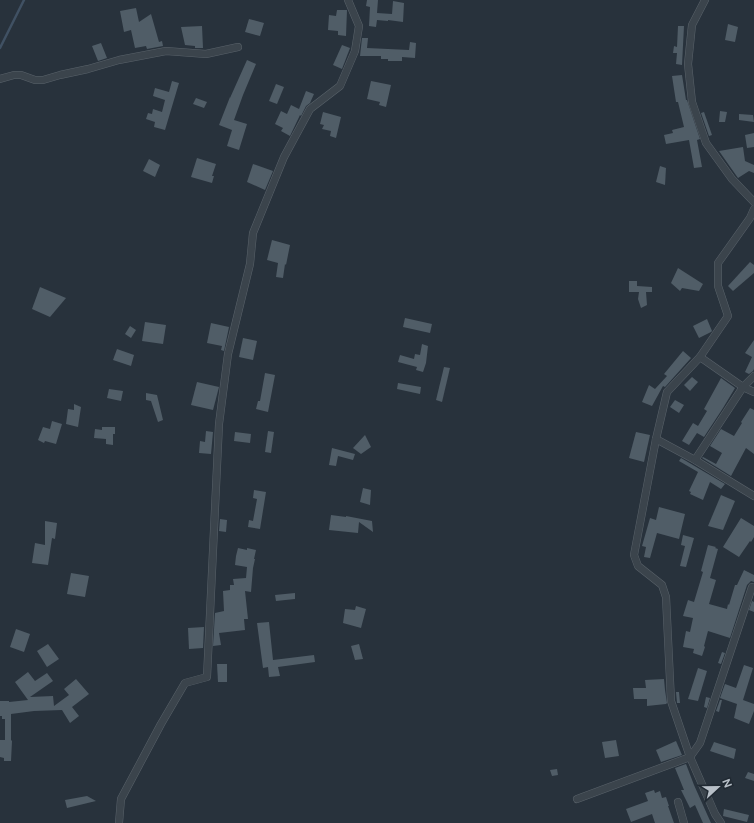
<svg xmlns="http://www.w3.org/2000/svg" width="754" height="823" font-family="Figtree,sans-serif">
	<rect width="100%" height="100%" fill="#28323c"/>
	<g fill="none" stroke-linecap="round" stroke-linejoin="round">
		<path stroke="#405163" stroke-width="2.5" d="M0 48 24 0"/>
	</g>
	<g fill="#505d67">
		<path d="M367 0H378L377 13 392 14 393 1 404 3 403 22 388 20V21L377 20 376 27 369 26 370 7 366 6Z"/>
		<path d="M136 8 139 22 151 14 159 42 162 41 163 46 147 49 146 46 135 48 131 30 124 32 120 11Z"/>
		<path d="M337 10H347L346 36 338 35V31L328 30 329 15 336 16Z"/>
		<path d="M249 19 264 23 260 36 245 32Z"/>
		<path d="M728 24 738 27 735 42 725 40Z"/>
		<path d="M202 26 203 48H195V46L185 45 181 27Z"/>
		<path d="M678 26H684L682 65 676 64 677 53H673L674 46 677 47Z"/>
		<path d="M362 38H368L367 48 409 50 410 42 416 43 415 58 402 57V61H388V59H381V56H360Z"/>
		<path d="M101 43 107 58 98 61 92 46Z"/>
		<path d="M342 45 350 48 342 69 333 65Z"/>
		<path d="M247 60 256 64 243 95 234 120 247 124 239 150 227 146 232 130 219 125 230 97V98Z"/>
		<path d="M682 75 686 100H687L700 139 697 140 702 167 694 168 689 140 666 144 664 135 673 133 672 130 684 127 678 102H676L672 76Z"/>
		<path d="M172 81 179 83 165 130 154 127 155 122 146 119 148 113 152 114 153 109 162 112 165 100 153 96 155 88 169 92Z"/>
		<path d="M371 81 391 85 386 107 379 105 380 102 367 99Z"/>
		<path d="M276 84 284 87 277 104 269 101Z"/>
		<path d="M306 91 314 94 310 103 306 106 301 116 300 115 290 136 281 131 283 128 275 124 281 111 287 114 291 105 299 109Z"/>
		<path d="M196 98 207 102 204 108 193 104Z"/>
		<path d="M720 111 727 112 725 122H719Z"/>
		<path d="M323 112 341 117 336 138 330 136 331 131 322 129 324 125 320 124Z"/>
		<path d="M704 112 712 135 709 136 701 113Z"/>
		<path d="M739 114 753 115 754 122 739 120Z"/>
		<path d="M754 133V147L747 148 745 135Z"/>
		<path d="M743 147 745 161 754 165V173L749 171 738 178 719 151Z"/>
		<path d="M197 158 216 164 212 176H214L212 183 191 177Z"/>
		<path d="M149 159 160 165 155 177 143 171Z"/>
		<path d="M253 164 273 171 265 190 247 182Z"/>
		<path d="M660 166 666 168 665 185 656 182Z"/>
		<path d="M272 240 290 245 286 265 285 264 283 278 276 277 278 263 267 260Z"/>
		<path d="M750 262 754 265V273L733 291 728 286Z"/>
		<path d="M678 268 703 284 699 291 682 288 680 291 671 283Z"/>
		<path d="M629 281H637V286L652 287V292H646L647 305 641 308 638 299 639 292H629Z"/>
		<path d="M40 287 66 298 50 317 32 309Z"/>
		<path d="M405 318 432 324 430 333 403 327Z"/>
		<path d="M707 319 712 331 711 332 699 338 693 326Z"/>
		<path d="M145 322 166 325 163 344 142 341Z"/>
		<path d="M211 323 229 327 224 351 221 350 222 346 207 343Z"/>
		<path d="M130 326 136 330 131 338 125 334Z"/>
		<path d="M243 338 257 341 253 360 239 357Z"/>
		<path d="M754 340V369L753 371 749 374 745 372 752 357 745 353Z"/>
		<path d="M422 344 428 346 426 363 423 372 416 370 417 367 398 362 400 355 414 359 415 354 420 355Z"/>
		<path d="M117 349 134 355 131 366 113 360Z"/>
		<path d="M683 351 691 358 665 387 663 386 652 406 642 402 649 385 655 389 667 376 664 374Z"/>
		<path d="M444 367 450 368 442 402 436 400Z"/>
		<path d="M265 373 275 375 268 412 256 409 258 401H260Z"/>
		<path d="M692 377 698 382 690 391 684 385Z"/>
		<path d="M721 378 735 388 723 408 704 437 697 433 689 445 682 441 693 423 698 426 707 411 704 409Z"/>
		<path d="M197 382 219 387 213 410 191 405Z"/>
		<path d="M398 383 421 387 420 394 397 389Z"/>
		<path d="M109 389 123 391 121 401 107 398Z"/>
		<path d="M146 393 157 395 163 420 158 422 151 401 146 400Z"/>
		<path d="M675 400 684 405 679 413 670 407Z"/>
		<path d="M74 404 81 407 78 427 66 424 68 409 74 410Z"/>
		<path d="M750 408 754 410V454L746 448 731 476 702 458 703 457 716 464 722 453 710 446 721 429 734 436 742 423 741 422Z"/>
		<path d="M52 421 62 424 56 444 45 441 44 443 38 440 43 427 50 429Z"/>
		<path d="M102 427H115V434H113V445L106 444V439L94 438 95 429 102 430Z"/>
		<path d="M206 431 213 432 211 454 199 453 200 441 205 442Z"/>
		<path d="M268 431 274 432 271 453 265 452Z"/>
		<path d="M235 432 251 434 250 443 234 441Z"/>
		<path d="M636 432 650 435 644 462 629 458Z"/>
		<path d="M365 435 371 447 361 454 353 448Z"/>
		<path d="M332 448 355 454 353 460 338 456 336 466 329 465Z"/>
		<path d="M681 458 725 484 721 489 710 482 703 500 690 494 691 492 689 491 698 472 679 461Z"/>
		<path d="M363 488 371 490 370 505 360 502Z"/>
		<path d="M254 490 266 492 260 529 248 527 249 520 253 521 257 499 253 498Z"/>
		<path d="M721 495 735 501 723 530 708 526Z"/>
		<path d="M659 507 685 514 679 539 657 533 650 558 644 557 646 547 642 546 650 518 656 520Z"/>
		<path d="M331 515 346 517V516L372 521 373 532 359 522 358 533 329 530Z"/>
		<path d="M741 518 754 526V537L751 542 750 541 739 557 723 547Z"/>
		<path d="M220 519 227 520 226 532 219 531Z"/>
		<path d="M45 521 57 523 55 539 52 538 48 565 32 563 35 543 45 545Z"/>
		<path d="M683 535 694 538 686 567 680 566 685 546 681 545Z"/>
		<path d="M708 545 716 547 715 548 718 549 710 578 716 580 709 604 727 609 728 604 729 605 735 585H737L744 570 754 575V582L751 581 747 585 730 638 708 631 704 646 705 647 702 656 693 653 694 649 683 647 686 631 690 632 693 618 683 616 688 600 694 602 703 572 701 571Z"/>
		<path d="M238 548 247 550V548L256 550 254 559H255L253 568 251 592 245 591 248 619H244L245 630 219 633 221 645 213 646 215 613 224 611 223 591 230 590V585H234L233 579 246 578 247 567 235 565 236 556Z"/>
		<path d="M71 573 89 576 85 597 67 594Z"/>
		<path d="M295 593V599L276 601 275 595Z"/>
		<path d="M752 601 754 602V612L749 610Z"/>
		<path d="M356 606 366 609 361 628 343 623 345 609 355 610Z"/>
		<path d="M269 622 273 660 314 655 315 662 278 667 280 676 269 677 268 667 263 668 257 623Z"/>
		<path d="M204 627 203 648 189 649 188 628Z"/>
		<path d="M16 629 30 634 24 652 10 647Z"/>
		<path d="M48 644 59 659 47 667 37 651Z"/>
		<path d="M359 644 363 659 355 660 351 646Z"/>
		<path d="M722 652 725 653 721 664 718 663Z"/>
		<path d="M217 664H227V682H218Z"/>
		<path d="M744 665 753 668 743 700 754 704V711L749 724 734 718 737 704 720 698 725 684 736 688Z"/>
		<path d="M698 668 707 671 698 701 688 699Z"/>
		<path d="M28 672 35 681 47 673 53 681 30 697 53 696 54 706 69 695 64 689 76 679 89 694 72 707 79 716 70 723 62 710 34 711 11 714V719H2V716H0V701H9V702L28 700 15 682Z"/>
		<path d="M664 679 665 690 667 703 666 704 647 706V699H634L633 688H646L645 680Z"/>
		<path d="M676 692H679L680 703H677Z"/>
		<path d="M706 697 710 698 707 708 704 707Z"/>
		<path d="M720 700H722L719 712 716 711Z"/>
		<path d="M5 719H11V740L12 741 11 761H4V758L0 757V740H5Z"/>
		<path d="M616 740 619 756 605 758 602 742Z"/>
		<path d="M676 741 682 755 661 762 656 750Z"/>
		<path d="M714 742 736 749 734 759 710 751Z"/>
		<path d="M686 764 694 785 711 823H703L695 805 690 808 681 790H684L675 768Z"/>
		<path d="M557 769 558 775 552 776 550 770Z"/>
		<path d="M748 772 754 774V781L745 778Z"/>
		<path d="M654 790 655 793 660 791 662 798 666 797 669 806H668L674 823H655L652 814 631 822 626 809 648 801 645 793Z"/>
		<path d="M87 796 96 801 67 808 65 800Z"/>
		<path d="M724 809 749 815 747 822 723 816Z"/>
	</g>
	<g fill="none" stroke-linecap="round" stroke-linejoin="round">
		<defs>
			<g id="street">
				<path d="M705 0 692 25 688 64 692 102 706 143 732 179 754 202"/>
				<path d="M0 79 14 75H21L35 80H43L60 75 88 69 119 60 166 51 206 54 238 47"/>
				<path d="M700 357 743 387 754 392"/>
				<path d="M656 439 695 460 754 496"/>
				<path d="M695 460 743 387 754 376"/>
				<path d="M577 799 690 757 700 743 752 587"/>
				<path d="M678 802 684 823"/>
				<path d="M119 823 121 799 161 724 185 683 207 677 219 424 228 354 250 264 253 233 284 157 310 109 340 86 355 51 359 26 348 0"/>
				<path d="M721 823 715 814 690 757 671 701 666 597 662 585 638 566 634 555 656 439 667 392 700 357 728 316 718 286V263L750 218 754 209"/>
			</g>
		</defs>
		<use href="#street" stroke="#59626a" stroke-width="8"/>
		<use href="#street" stroke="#3b444c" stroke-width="7"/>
	</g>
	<g transform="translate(718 787) rotate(68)" stroke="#202932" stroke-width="3" paint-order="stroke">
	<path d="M0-3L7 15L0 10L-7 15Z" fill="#b7bfc7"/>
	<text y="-6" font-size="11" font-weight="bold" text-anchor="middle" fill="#b7bfc7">N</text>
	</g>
</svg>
